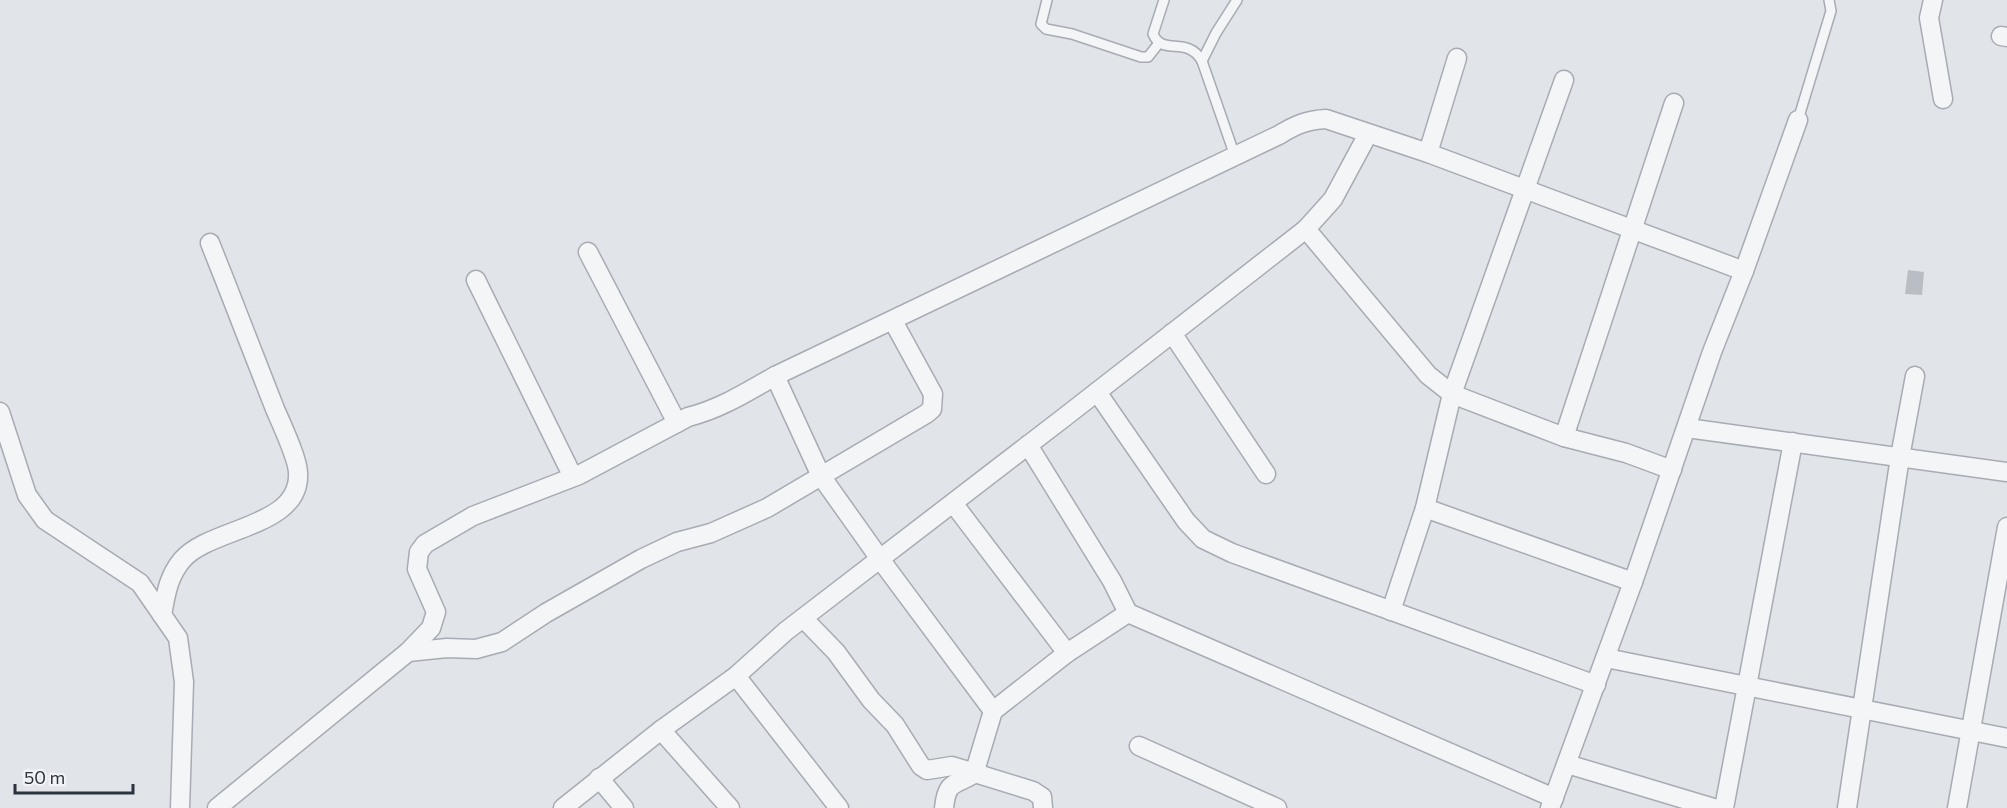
<svg xmlns="http://www.w3.org/2000/svg" width="2007" height="808" font-family="Commissioner,sans-serif">
	<rect width="100%" height="100%" fill="#e1e4e9"/>
	<path fill="#b9bec5" d="M1908 270 1924 272 1922 295 1905 294Z"/>
	<g fill="none" stroke-linecap="round" stroke-linejoin="round">
		<defs>
			<g id="lane">
				<path d="M1047 0 1041 24 1046 29 1072 34 1141 57H1148L1159 43"/>
				<path d="M1164 0 1153 34C1163 57 1187 35 1202 61L1235 156"/>
				<path d="M1202 61 1216 33 1237 0"/>
				<path d="M1798 120 1831 11 1829 0"/>
			</g>
			<g id="street">
				<path d="M1933 0 1929 18 1943 99"/>
				<path d="M2001 36 2007 37"/>
				<path d="M1428 153 1457 58"/>
				<path d="M1306 229 1428 375 1452 394 1564 437 1626 453 1672 470"/>
				<path d="M588 252 677 423"/>
				<path d="M476 280 573 477"/>
				<path d="M1172 333 1266 474"/>
				<path d="M775 376 821 476 880 559 993 711 1067 653 1128 613 1554 798"/>
				<path d="M1097 392 1186 521 1203 539 1232 553 1596 685"/>
				<path d="M0 412 27 495 45 520 140 583 178 638 184 682 180 808"/>
				<path d="M1687 428 2007 472"/>
				<path d="M1564 437 1674 103"/>
				<path d="M1028 445 1112 581 1128 613"/>
				<path d="M953 503 1067 653"/>
				<path d="M1425 508 1633 582"/>
				<path d="M1391 611 1425 508 1452 394 1564 80"/>
				<path d="M162 615C166 594 168 577 182 560 210 527 301 528 298 473 298 459 281 423 275 409 253 353 232 298 210 243"/>
				<path d="M803 618 836 652 871 700 895 725 921 766 927 770 952 766 1033 791 1042 797 1043 808"/>
				<path d="M408 652 447 648 476 649 502 642 546 613 641 559 677 542 711 533 767 508 926 414 932 409 933 394 893 321"/>
				<path d="M1606 658 2007 738"/>
				<path d="M736 676 839 808"/>
				<path d="M661 730 730 808"/>
				<path d="M1139 746 1277 808"/>
				<path d="M1567 764 1714 808"/>
				<path d="M599 778 624 808"/>
				<path d="M217 808 408 652 431 628 436 612 417 569 419 552 425 544 473 516 579 475 688 417C720 409 747 392 775 376L1279 135C1295 125 1307 120 1326 119L1428 153 1744 271"/>
				<path d="M563 808 661 730 736 676 786 631 1066 416 1306 229 1333 199 1368 134"/>
				<path d="M944 808C947 781 953 786 974 774L993 711"/>
				<path d="M1550 808 1633 582 1712 352 1744 271 1798 120"/>
				<path d="M1724 808 1793 442"/>
				<path d="M1847 808 1900 457 1915 376"/>
				<path d="M1957 808 2007 527"/>
			</g>
		</defs>
		<use href="#lane" stroke="#a7abb3" stroke-width="12"/>
		<use href="#street" stroke="#a7abb3" stroke-width="21"/>
		<use href="#lane" stroke="#f4f5f7" stroke-width="9"/>
		<use href="#street" stroke="#f4f5f7" stroke-width="18"/>
	</g>
	<path d="M15 784v9h118v-9" fill="none" stroke="#2b333f" stroke-width="3"/>
	<text x="24" y="784" font-size="18" fill="#2b333f" stroke="#f1f3f6" stroke-width="4.5" paint-order="stroke">50 m</text>
</svg>
